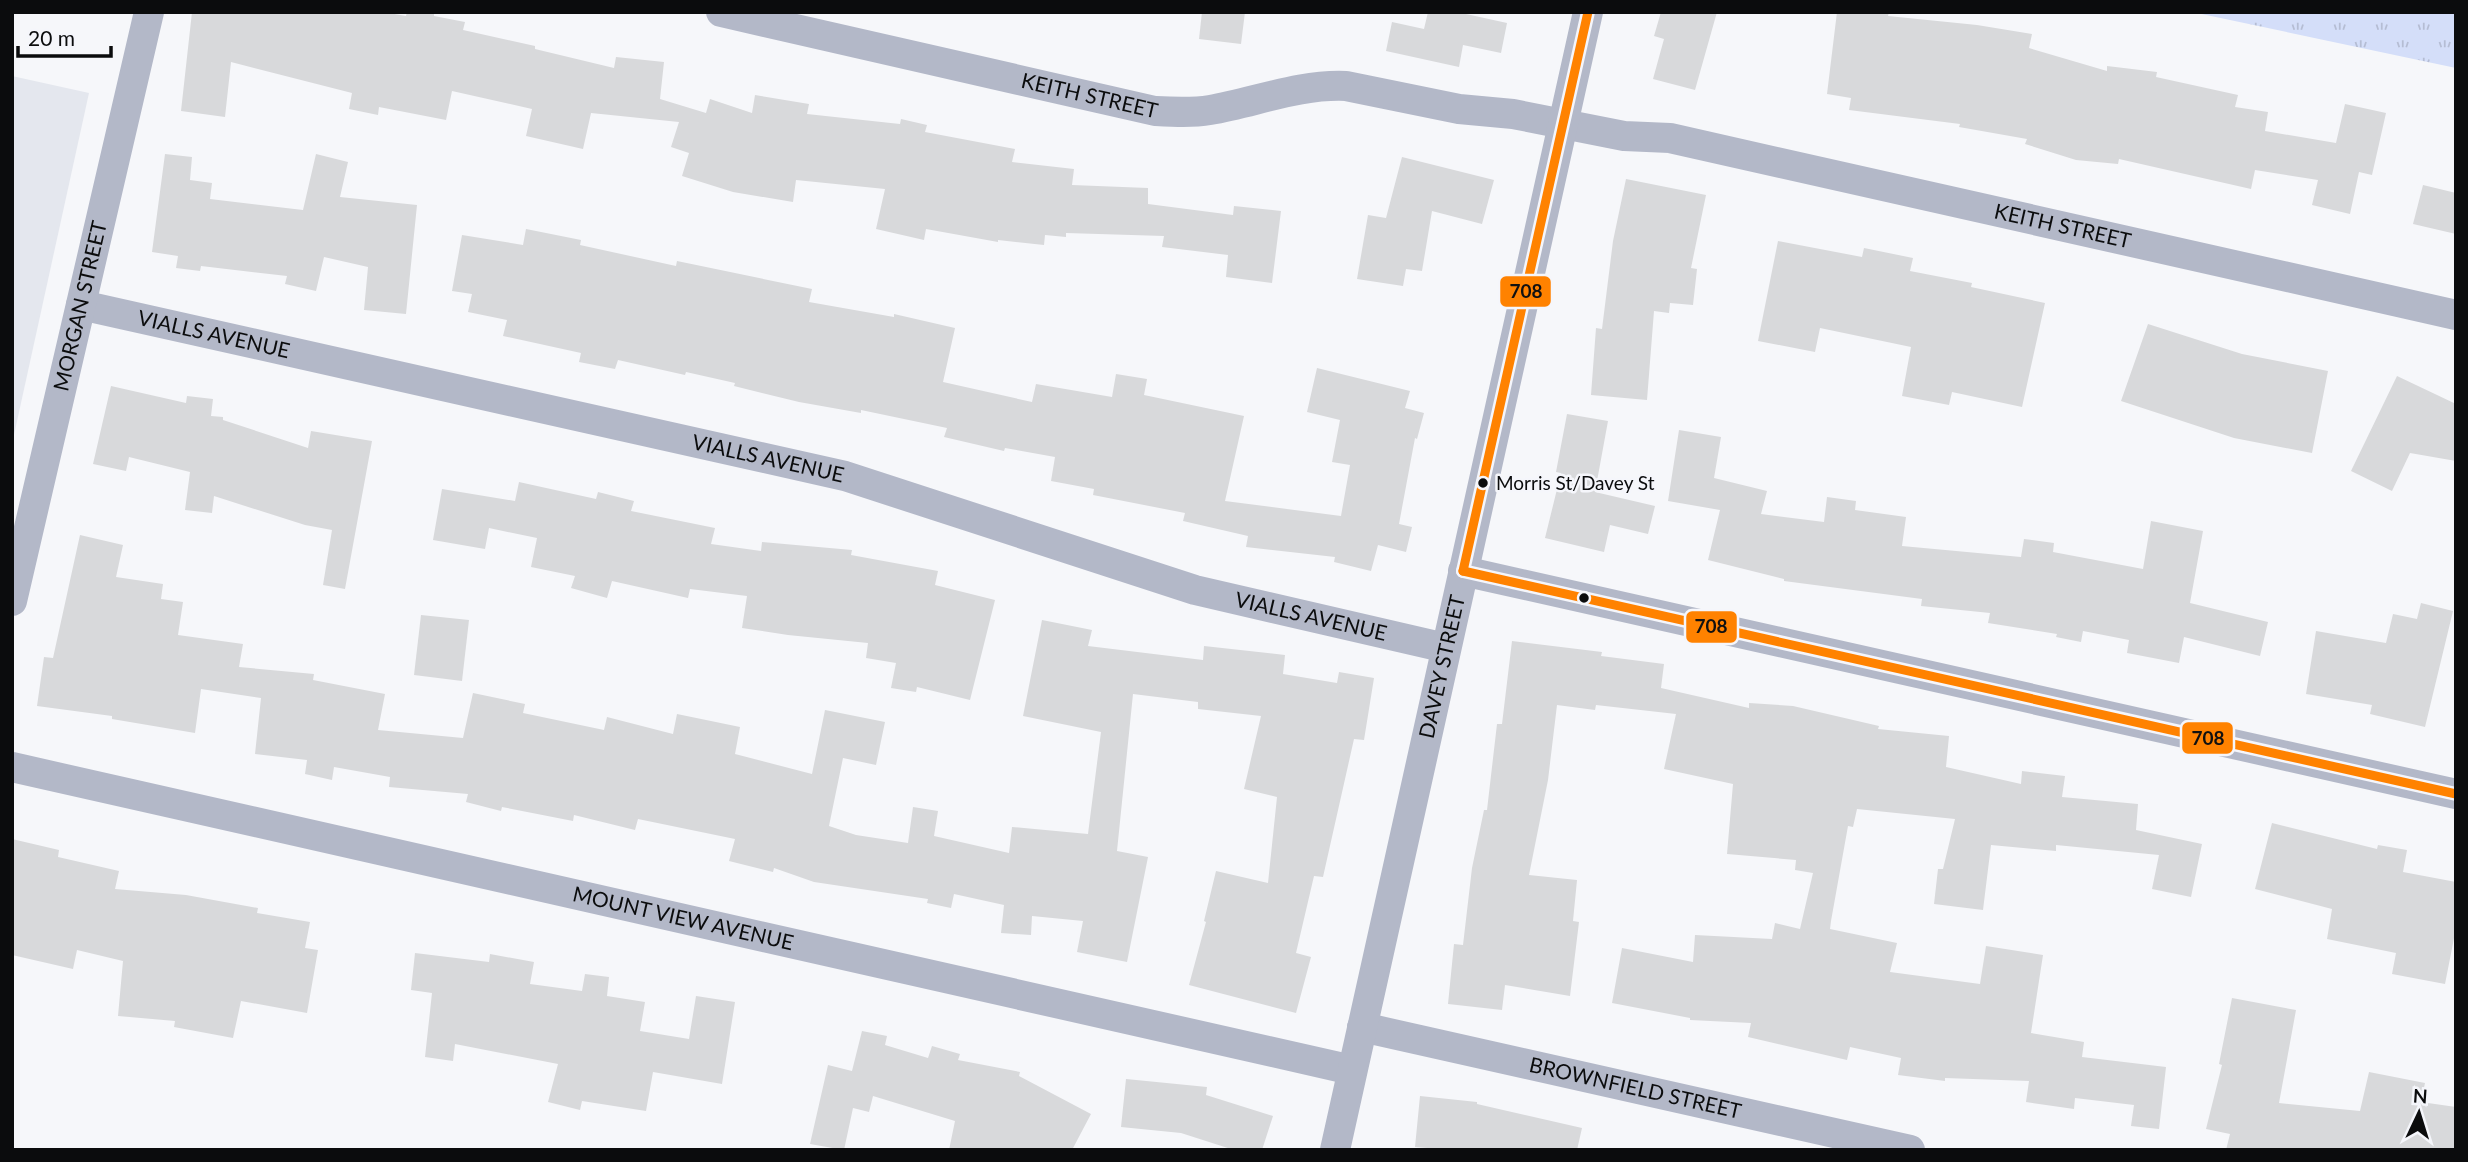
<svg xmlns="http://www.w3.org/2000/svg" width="2468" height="1162" font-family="Lato,sans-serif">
	<defs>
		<pattern id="park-tufts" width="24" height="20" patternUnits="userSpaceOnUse" patternTransform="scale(1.75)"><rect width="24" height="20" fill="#d4def9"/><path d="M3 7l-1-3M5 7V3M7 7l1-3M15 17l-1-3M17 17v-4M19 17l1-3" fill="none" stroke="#b5bdd4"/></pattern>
	</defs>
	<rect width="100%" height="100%" fill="#f6f7fa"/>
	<path fill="#e4e7ee" d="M12 76 89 93 12 444Z"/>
	<path fill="url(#park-tufts)" d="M2192 12H2456V68Z"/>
	<g fill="#d8d9db">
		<path d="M192 12H383L406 16 407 12H434V16L465 22 463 30 535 46V49L614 68 616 57 664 62 660 99 706 113 710 99 752 113 755 95 809 104 807 114 900 124 901 119 927 125 925 132 1015 149 1012 162 1074 169 1072 185 1148 188V204L1233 215 1234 206 1281 211 1272 283 1226 277 1228 255 1162 247 1164 236 1066 233V237L1045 235 1044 245 998 240V242L926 229 924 240 876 229 885 189 796 180 793 202 733 192 682 176 689 153 671 147 679 122 591 113 583 149 526 136 532 109 452 91 446 120 379 107 378 115 349 109 352 93 231 62 225 117 181 111Z"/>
		<path d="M1202 12H1245L1241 44 1199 39Z"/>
		<path d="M1428 12H1457L1507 23 1501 53 1463 45 1459 67 1386 51 1392 22 1424 29Z"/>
		<path d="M1661 12H1717L1695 90 1653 79 1664 39 1654 36Z"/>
		<path d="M1837 12H1889L1888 16 1977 25 2032 34 2029 48 2107 71V66L2157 72 2156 77 2238 95 2235 107 2268 112 2265 131 2336 143 2345 104 2386 113 2372 175 2359 172 2350 214 2312 205 2318 180 2255 170 2251 189 2119 159 2118 164 2076 160 2025 144 2027 139 1959 127 1960 124 1849 110 1851 98 1827 94Z"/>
		<path d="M165 154 192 157 190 180 212 183 210 199 303 210 316 154 348 162 340 197 417 205 406 314 364 310 368 267 324 257 316 291 285 284 287 276 201 266 200 271 176 268 178 256 152 252Z"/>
		<path d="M1402 157 1494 180 1482 224 1432 211 1422 271 1406 269 1403 286 1357 279 1368 215 1386 218Z"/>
		<path d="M1626 179 1706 195 1691 268 1697 269 1693 305 1670 303 1669 313 1654 311 1647 400 1591 395 1596 328 1602 329 1613 241Z"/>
		<path d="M2423 185 2456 193V234L2413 224Z"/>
		<path d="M526 229 581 240 580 245 676 266 677 261 812 289 809 302 894 317V314L955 328 943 382 1032 402 1036 384 1112 397 1116 374 1147 379 1144 395 1244 416 1225 501 1341 516 1350 465 1332 462 1340 420 1307 412 1317 368 1410 391 1405 408 1424 413 1417 439 1415 438 1399 524 1412 527 1406 552 1378 545 1371 571 1334 562 1335 557 1246 547 1248 536 1183 521 1185 513 1093 495 1094 489 1051 481 1055 457 1005 448 1004 451 944 437 947 428 861 410V413L799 402 734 386 735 383 686 372 685 375 618 360 615 369 579 362 581 353 503 336 507 320 468 312 472 294 452 291 462 235 523 245Z"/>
		<path d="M1778 241 1862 257 1864 248 1913 258 1910 271 1972 283 1971 287 2045 303 2022 407 1952 392 1949 405 1902 396 1911 347 1820 328 1815 352 1758 341Z"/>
		<path d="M2148 324 2242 354 2328 371 2312 453 2234 438 2121 401Z"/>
		<path d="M2397 376 2456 404V461L2410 453 2392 491 2351 471Z"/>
		<path d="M111 386 186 403 187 396 213 399 211 416 223 417V420L308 448 311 431 372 441 345 589 323 585 332 530 305 525 214 496 212 513 185 510 190 472 129 457 126 471 93 464Z"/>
		<path d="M1567 414 1608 421 1595 492 1655 506 1648 534 1610 525 1604 552 1545 538 1561 473 1556 472Z"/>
		<path d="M1679 430 1721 437 1714 478 1767 491 1761 514 1824 522 1827 497 1856 501 1855 510 1906 517 1902 546 2021 557 2024 539 2054 543 2053 552 2143 569 2151 521 2203 531 2190 603 2268 622 2260 656 2184 637 2179 663 2127 653 2129 640 2083 631 2081 642 2056 637 2057 634 1988 623 1990 613 1921 606 1922 599 1784 581V579L1708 560 1720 510 1668 501Z"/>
		<path d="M519 482 596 499 598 492 634 501 631 511 715 528 711 544 761 551 762 542 852 550 851 555 938 571 935 585 995 600 970 700 917 687 916 692 891 688 896 663 866 658 868 643 788 635 742 628 747 596 690 589 688 598 612 581 607 598 571 588 575 576 531 567 537 538 489 528 485 549 433 540 442 489 515 501Z"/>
		<path d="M80 535 123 545 116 577 163 584 161 599 183 602 178 635 243 644 239 667 314 674 313 680 385 694 378 730 463 738 473 693 525 704 523 713 604 730 607 717 673 734 677 714 740 727 735 754 812 774 825 710 885 722 876 765 843 758 829 826 856 835 908 843 913 807 938 811 934 836 1009 853 1012 827 1088 834 1101 732 1023 716 1042 620 1092 630 1088 646 1203 660 1204 646 1285 655 1283 674 1337 683 1339 672 1374 678 1364 740 1354 739 1323 877 1314 876 1296 953 1311 957 1296 1013 1189 985 1206 922 1204 921 1216 871 1268 883 1277 797 1244 789 1261 716 1198 709V702L1133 694 1117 851 1148 857 1127 962 1077 952 1083 921 1032 916 1031 935 1001 933 1004 905 954 894 951 908 927 903 928 899 814 882 774 868 773 872 729 861 735 839 638 819 635 830 574 815 573 821 502 807 501 811 466 802 468 794 389 787 390 777 334 767 332 780 305 774 307 760 255 754 261 698 201 689 195 733 112 719V716L37 706 44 657 53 658Z"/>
		<path d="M2421 603 2453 611 2425 727 2370 714 2372 705 2306 694 2316 631 2386 643 2393 614 2417 619Z"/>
		<path d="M421 615 469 620 462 681 414 675Z"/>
		<path d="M1512 641 1602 652 1601 656 1664 664 1661 688 1749 708V703L1793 706 1879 726 1878 729 1949 736 1946 767 2021 784 2022 771 2065 776 2062 797 2138 804 2136 830 2202 844 2191 897 2152 889 2159 855 2056 845V851L1991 845 1983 910 1934 904 1938 869H1943L1955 819 1857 809 1853 827 1848 826 1831 921 1830 929 1897 943 1890 972 1980 984 1986 946 2043 955 2031 1033 2084 1042 2082 1057 2166 1067 2159 1129 2131 1126 2134 1105 2075 1098 2074 1109 2026 1102 2029 1081 1945 1078V1081L1898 1075 1901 1058 1850 1047 1847 1060 1748 1037 1751 1023 1690 1020V1018L1612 1003 1622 948 1693 962 1695 935 1772 939 1775 923 1800 929 1813 873 1795 870 1796 860 1727 854 1733 784 1664 769 1676 714 1596 705 1595 710 1557 705 1548 780 1529 875 1577 880 1573 921 1579 922 1570 996 1505 985 1502 1010 1448 1004 1454 944 1463 945 1472 868 1484 810H1487L1497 724H1502Z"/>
		<path d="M2272 823 2377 849 2378 845 2407 850 2403 872 2456 882V928L2445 984 2392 974 2396 953 2327 939 2332 909 2255 889Z"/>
		<path d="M12 839 59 850 58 857 119 871 115 889 186 895 258 908 257 913 310 922 305 948 318 950 307 1013 241 1001 233 1038 174 1027 175 1021 118 1016 123 961 77 950 73 969 12 955Z"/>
		<path d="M415 953 489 962 490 954 534 962 530 984 582 991 585 974 609 977 607 996 645 1002 640 1031 689 1039 696 996 735 1002 722 1084 653 1072 646 1111 582 1101 580 1110 548 1102 558 1064 455 1044 453 1061 425 1057 432 993 411 990Z"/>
		<path d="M2232 998 2296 1010 2279 1103 2360 1111 2369 1072 2425 1083 2421 1102 2456 1107V1150H2226L2230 1134 2206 1129 2222 1065 2219 1064Z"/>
		<path d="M862 1031 887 1036 885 1045 928 1058 932 1046 960 1054 958 1060 1020 1072 1019 1076 1091 1114 1072 1150H949L955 1121 873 1096 869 1112 853 1108 844 1150 810 1144 828 1065 852 1071Z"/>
		<path d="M1126 1079 1207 1087 1206 1095 1273 1116 1262 1150H1234L1181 1133 1121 1127Z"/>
		<path d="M1420 1096 1477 1102V1104L1582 1128 1577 1150H1452L1415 1147Z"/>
	</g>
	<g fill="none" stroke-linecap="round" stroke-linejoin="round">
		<g stroke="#b3b8c8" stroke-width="30">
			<path id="s1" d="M721 12 1155 111C1174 112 1192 113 1210 110 1256 102 1299 84 1346 86L1459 109 1513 114 1624 136 1670 138 2456 315"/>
			<path id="s2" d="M81 305 845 476 1195 590 1446 648"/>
			<path d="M1463 571 2456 794"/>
			<path id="s3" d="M12 601 149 12"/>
			<path id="s4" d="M12 767 1352 1070"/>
			<path id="s5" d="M1362 1027 1910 1150"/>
			<path id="s6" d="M1335 1150 1588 12"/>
		</g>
		<defs>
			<g id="bus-1">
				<path d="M1463 571 2456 794"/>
				<path d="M1463 571 1588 12"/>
			</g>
		</defs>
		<use href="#bus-1" stroke="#f5f6fb" stroke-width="14"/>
		<use href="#bus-1" stroke="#ff8200" stroke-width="9"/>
	</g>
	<g fill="#0b0c0d" stroke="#f5f6fb" stroke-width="2.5">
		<circle cx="1483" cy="483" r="6"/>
		<circle cx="1584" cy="598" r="6"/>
	</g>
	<g text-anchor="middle" stroke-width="5" stroke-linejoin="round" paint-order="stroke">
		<g font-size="19" fill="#0b0c0d" stroke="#f5f6fb" text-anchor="start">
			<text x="1496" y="490">Morris St/Davey St</text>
		</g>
		<g font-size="21" fill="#0b0c0d" stroke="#f5f6fb">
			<text dy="7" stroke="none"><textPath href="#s1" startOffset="378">KEITH STREET</textPath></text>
			<text dy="7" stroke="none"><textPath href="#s1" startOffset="1370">KEITH STREET</textPath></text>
			<text dy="7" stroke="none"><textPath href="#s3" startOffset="303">MORGAN STREET</textPath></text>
			<text dy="7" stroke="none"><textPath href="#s2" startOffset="136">VIALLS AVENUE</textPath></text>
			<text dy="7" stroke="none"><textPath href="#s2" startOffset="704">VIALLS AVENUE</textPath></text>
			<text dy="7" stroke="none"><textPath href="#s2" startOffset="1270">VIALLS AVENUE</textPath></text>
			<text dy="7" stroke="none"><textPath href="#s6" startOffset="495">DAVEY STREET</textPath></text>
			<text dy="7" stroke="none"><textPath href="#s4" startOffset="688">MOUNT VIEW AVENUE</textPath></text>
			<text dy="7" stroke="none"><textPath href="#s5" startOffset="280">BROWNFIELD STREET</textPath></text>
		</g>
	</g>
	<g stroke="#f5f6fb" stroke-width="2.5">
		<rect x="1499" y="275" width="53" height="33" rx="7" fill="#ff8200"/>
		<rect x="1685" y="610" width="53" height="34" rx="7" fill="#ff8200"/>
		<rect x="2181" y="721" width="53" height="34" rx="7" fill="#ff8200"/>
	</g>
	<g font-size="19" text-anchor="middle" font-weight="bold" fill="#111">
		<text x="1526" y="298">708</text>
		<text x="1711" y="633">708</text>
		<text x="2208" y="745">708</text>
	</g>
	<rect width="2468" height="1162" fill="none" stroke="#0b0c0d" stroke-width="28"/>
	<g transform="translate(2419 1113) rotate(4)" stroke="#f5f6fb" stroke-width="5" paint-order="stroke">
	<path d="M0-5L12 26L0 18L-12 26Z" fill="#0b0c0d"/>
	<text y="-10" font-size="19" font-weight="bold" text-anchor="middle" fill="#0b0c0d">N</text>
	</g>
	<path d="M18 46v10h93v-10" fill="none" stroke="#0b0c0d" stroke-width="3.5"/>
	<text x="28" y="46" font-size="21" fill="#0b0c0d" stroke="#f5f6fb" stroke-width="5" paint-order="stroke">20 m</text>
</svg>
